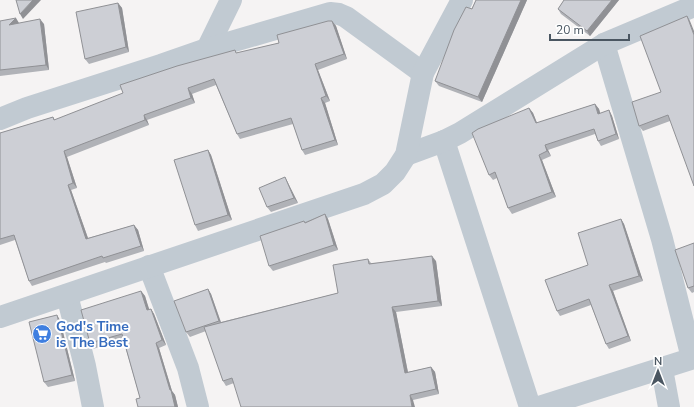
<svg xmlns="http://www.w3.org/2000/svg" width="694" height="407" font-family="'Nunito Sans',sans-serif">
	<rect width="100%" height="100%" fill="#f5f3f3"/>
	<g fill="none" stroke-linecap="round" stroke-linejoin="round">
		<g stroke="#c1cad2" stroke-width="22">
			<path d="M604 44 662 239 692 358"/>
			<path d="M207 49 231 0"/>
			<path d="M0 119 27 108 161 65 207 49 330 13 339 14 346 17 423 73"/>
			<path d="M444 141 530 407"/>
			<path d="M406 155 444 141 460 133 604 44 694 6"/>
			<path d="M149 266 188 368 198 407"/>
			<path d="M67 295 85 366 93 407"/>
			<path d="M0 317 364 194 383 184 395 172 406 155 423 73 462 0"/>
			<path d="M662 369 669 407"/>
			<path d="M539 407 694 358"/>
		</g>
	</g>
	<g fill="#b0b2b7">
		<path d="M476 0H527L482 102 439 86 435 81Z"/>
		<path d="M564 0H619L590 36 561 14 558 9Z"/>
		<path d="M118 3 122 8 129 52 89 64 85 59Z"/>
		<path d="M0 21 19 23 44 24 49 70 0 76Z"/>
		<path d="M332 21 336 26 347 59 318 70 330 101 325 103 338 145 305 155 302 150 293 124 240 139 237 134 216 85 192 94 195 103 147 120 149 125 67 157 77 188 71 190 88 238 134 225 138 230 144 251 106 263 105 262 32 286 29 281 15 240 0 245V133L53 117 55 120 237 53 279 43Z"/>
		<path d="M690 21 670 121 643 131 639 126 661 92Z"/>
		<path d="M595 104 599 109 600 114 609 110 612 116 619 139 601 146 598 141 595 134 548 150 551 156 542 160 556 197 512 214 508 208 497 178 493 180 489 175 529 108 533 113 537 123Z"/>
		<path d="M208 150 211 155 232 220 198 231 195 225Z"/>
		<path d="M285 177 298 203 271 212 267 207Z"/>
		<path d="M325 214 328 219 338 250 273 271 269 266 305 222Z"/>
		<path d="M621 219 624 224 643 281 613 291 631 341 609 349 606 344 591 305 560 316 557 311 588 265Z"/>
		<path d="M694 243V292L692 293 688 288Z"/>
		<path d="M368 259 371 263 436 261 442 306 396 312 408 372 431 367 435 372 439 394 413 400 234 383 226 386 223 381 206 331 190 337 186 332 208 289 211 294 221 322 338 293Z"/>
		<path d="M141 291 145 296 149 310 151 309 154 314 166 345 159 348 172 391 175 395 178 407H138L140 398 123 339 93 349 90 343Z"/>
		<path d="M60 320 75 381 48 387 44 382Z"/>
	</g>
	<g fill="#909195">
		<path d="M33 0H41L23 19 20 14Z"/>
		<path d="M521 0H527L482 102 478 97Z"/>
		<path d="M612 0H619L590 36 587 31Z"/>
		<path d="M118 3 122 8 129 52 126 47Z"/>
		<path d="M687 16 690 21 694 31V35Z"/>
		<path d="M16 18 19 23 12 31 9 25Z"/>
		<path d="M40 19 44 24 49 70 46 65Z"/>
		<path d="M332 21 336 26 347 59 344 54Z"/>
		<path d="M315 64 318 70 330 101 326 96Z"/>
		<path d="M188 88 192 94 195 103 191 98Z"/>
		<path d="M321 98 325 103 338 145 335 140Z"/>
		<path d="M595 104 599 109 602 119 598 114Z"/>
		<path d="M529 108 533 113 539 128 536 123Z"/>
		<path d="M609 110 612 116 619 139 616 134Z"/>
		<path d="M144 115 147 120 149 125 145 120Z"/>
		<path d="M545 145 548 150 551 156 547 151Z"/>
		<path d="M208 150 211 155 232 220 228 215Z"/>
		<path d="M64 151 67 157 77 188 73 183Z"/>
		<path d="M539 155 542 160 556 197 552 192Z"/>
		<path d="M285 177 298 203 294 198Z"/>
		<path d="M68 185 71 190 90 244 86 239Z"/>
		<path d="M325 214 328 219 338 250 334 245Z"/>
		<path d="M621 219 624 224 643 281 639 276Z"/>
		<path d="M134 225 138 230 144 251 141 246Z"/>
		<path d="M432 256 436 261 442 306 438 301Z"/>
		<path d="M609 285 613 291 631 341 628 336Z"/>
		<path d="M208 289 211 294 222 326 219 321Z"/>
		<path d="M141 291 145 296 151 315 147 310Z"/>
		<path d="M392 307 396 312 409 378 405 373Z"/>
		<path d="M151 309 154 314 166 345 162 340Z"/>
		<path d="M57 315 60 320 75 381 72 375Z"/>
		<path d="M156 343 159 348 172 391 175 395 178 407H175Z"/>
		<path d="M431 367 435 372 439 394 436 389Z"/>
		<path d="M410 395 413 400 415 407H412Z"/>
	</g>
	<g fill="#cdcfd5" stroke="#909195">
		<path d="M16 0H33L20 14Z"/>
		<path d="M476 0H521L478 97 435 81 454 30 466 7 472 9Z"/>
		<path d="M564 0H612L587 31 558 9Z"/>
		<path d="M118 3 126 47 85 59 76 12Z"/>
		<path d="M687 16 694 35V186L668 115 639 126 632 102 661 92 640 36Z"/>
		<path d="M16 18 9 25 40 19 46 65 0 70V21Z"/>
		<path d="M328 21H332L344 54 315 64 326 96 321 98 335 140 302 150 291 118 237 134 214 79 188 88 191 98 144 115 145 120 64 151 73 183 68 185 86 239 134 225 141 246 103 258 102 256 29 281 14 235 0 239V133L53 117 54 120 123 93 120 85 177 66 235 50 236 53 279 43 277 35Z"/>
		<path d="M595 104 598 114 609 110 616 134 598 141 594 129 545 145 547 151 539 155 552 192 508 208 495 172 489 175 472 133 478 129 529 108 536 123Z"/>
		<path d="M208 150 228 215 195 225 174 160Z"/>
		<path d="M285 177 294 198 267 207 259 188Z"/>
		<path d="M325 214 334 245 269 266 260 236 304 221 305 223Z"/>
		<path d="M621 219 639 276 609 285 628 336 606 344 589 299 557 311 545 280 588 265 578 233Z"/>
		<path d="M694 243V286L688 288 675 250Z"/>
		<path d="M432 256 438 301 392 307 405 373 431 367 436 389 410 395 412 407H241L232 378 223 381 204 327 338 293 333 265 368 259 369 264Z"/>
		<path d="M208 289 219 321 186 332 174 301Z"/>
		<path d="M141 291 147 310 151 309 162 340 156 343 170 390H171L175 407H138L136 399 140 398 122 334 90 343 81 310Z"/>
		<path d="M57 315 72 375 44 382 29 322Z"/>
	</g>
	<defs>
		<symbol id="supermarket-disc" viewBox="-11 -11 22 22"><circle r="9.5" fill="#3f7fe0" stroke="#fff"/><path d="M-6-5.5h2.5l.6 2H6L4.5 2H-2.5L-4.4-4H-6ZM-1.5 3.2a1.3 1.3 0 1 0 .1 0ZM3 3.2a1.3 1.3 0 1 0 .1 0Z" fill="#fff"/></symbol>
	</defs>
	<g fill-rule="evenodd">
		<use href="#supermarket-disc" x="31" y="323" width="22" height="22"/>
	</g>
	<g text-anchor="middle" stroke-width="4" stroke-linejoin="round" paint-order="stroke">
		<g font-size="14" font-weight="bold" fill="#366cbe" stroke="#fff" text-anchor="start">
			<text x="56" y="331">God's Time<tspan x="56" dy="16">is The Best</tspan></text>
		</g>
	</g>
	<g transform="translate(658 371)" stroke="#ffffff" stroke-width="3" paint-order="stroke">
	<path d="M0-3L7 15L0 10L-7 15Z" fill="#4a5661"/>
	<text y="-6" font-size="11" font-weight="bold" text-anchor="middle" fill="#4a5661">N</text>
	</g>
	<path d="M550 34v6h79v-6" fill="none" stroke="#4a5661" stroke-width="2"/>
	<text x="556" y="34" font-size="12" fill="#4a5661" stroke="#ffffff" stroke-width="3" paint-order="stroke">20 m</text>
</svg>
